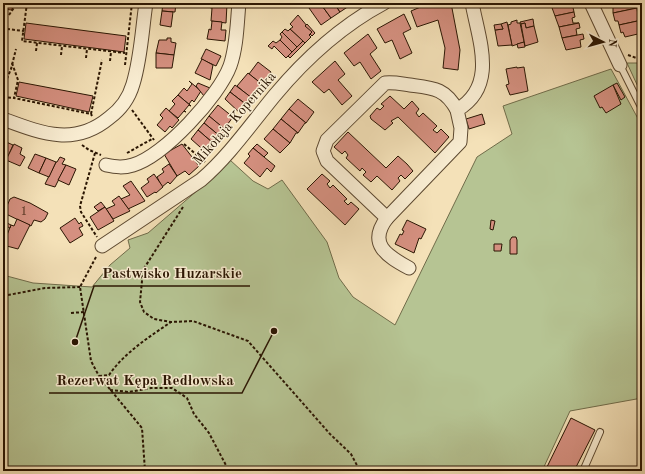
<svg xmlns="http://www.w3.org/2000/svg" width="645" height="474" font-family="'Old Standard TT',serif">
	<rect width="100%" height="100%" fill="#f4e1b8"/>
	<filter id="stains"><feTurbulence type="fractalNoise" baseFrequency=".005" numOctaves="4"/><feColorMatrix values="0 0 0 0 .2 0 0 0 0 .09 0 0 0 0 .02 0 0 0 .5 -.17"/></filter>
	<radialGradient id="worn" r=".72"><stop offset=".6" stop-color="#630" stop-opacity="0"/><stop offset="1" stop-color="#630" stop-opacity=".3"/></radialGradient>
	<g fill="#b6c493" stroke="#706c4a">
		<path d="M627 63H642V90L639 89Z"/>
		<path d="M611 69 642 126V398L570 411 542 471H3V275L33 283 92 287 110 265 130 248 128 240 148 233 213 177 230 160 253 181 268 189 282 180 327 242 339 278 353 297 395 325 477 157 512 134 503 106Z"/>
	</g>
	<g fill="#d59080" stroke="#2a1502">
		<path d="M3 3H13L12 10 3 9Z"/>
		<path d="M163 3H176L175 12 162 11Z"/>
		<path d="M176 3H192V5Z"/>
		<path d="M207 3 227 4 226 23 211 21 212 8 207 7Z"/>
		<path d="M315 3 317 6 320 3 331 18 321 25 309 8Z"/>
		<path d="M320 3H334L340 12 331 18Z"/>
		<path d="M334 3H347L349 6 340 12Z"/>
		<path d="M430 3H451L460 50 458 70 443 68 445 48 438 20 417 27 411 11Z"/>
		<path d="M559 3H572L574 12 555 16 551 5Z"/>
		<path d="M611 3H634L635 8H637L613 13V4Z"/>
		<path d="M637 8 638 16 642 20 619 25 618 21H615L613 13Z"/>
		<path d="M162 11 173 12 171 27 160 25Z"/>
		<path d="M574 12 575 17 572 18 573 23H579L559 27 555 16Z"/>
		<path d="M404 14 411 29 403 33 412 53 400 59 392 40 385 43 377 29Z"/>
		<path d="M298 15 312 32 309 35 311 37 305 43 290 29 293 27 290 24Z"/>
		<path d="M533 19 534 26 526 28 525 23 521 24 520 22Z"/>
		<path d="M517 20V23H520L525 46 524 42 512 46 508 25 511 24V22Z"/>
		<path d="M642 20V33L625 37 623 32 621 33 619 25Z"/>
		<path d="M212 21 222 22 221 30H226L225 41 207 39 209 29 211 30Z"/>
		<path d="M507 22 512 45 498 46 495 30 503 29 501 24Z"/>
		<path d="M26 23 126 36 124 52 24 39Z"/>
		<path d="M525 23 526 28 534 26 538 42 525 46 521 24Z"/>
		<path d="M579 23 580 28 576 29 577 35 562 38 559 27Z"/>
		<path d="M307 24 315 33 312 36 310 34 312 32 305 26Z"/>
		<path d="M501 24 503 29 495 30 494 25Z"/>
		<path d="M285 29 288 31 290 29 303 41 297 47 282 32Z"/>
		<path d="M282 32 297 47 292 52 280 40 282 37 280 34Z"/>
		<path d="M368 34 377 48 370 54 381 71 371 79 360 62 354 66 344 53Z"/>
		<path d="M583 34 584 39 580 40 581 47 566 50 562 38Z"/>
		<path d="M167 38H171V42L176 43 174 55 156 53 159 40H167Z"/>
		<path d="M280 40 292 52 286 58 274 46 272 49 268 46 273 41 276 43Z"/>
		<path d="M303 41 305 43 290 58 288 56Z"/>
		<path d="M524 42 525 47 518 48 517 44Z"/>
		<path d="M206 49 221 56 216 66 201 59Z"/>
		<path d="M156 53 174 55 172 68H156Z"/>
		<path d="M202 59 213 65 210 80 195 73Z"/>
		<path d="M335 61 345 74 338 80 352 96 342 105 329 89 324 93 312 82Z"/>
		<path d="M258 62 271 72 263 85 249 74Z"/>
		<path d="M517 67V68L524 67 528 91 510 95 506 85 509 84 506 69Z"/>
		<path d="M248 73 263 85 256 93 255 91 250 97 237 86Z"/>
		<path d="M189 81 201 91 194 102 192 100 189 104 191 106 178 95 184 88 187 91 192 84Z"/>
		<path d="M19 82 93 96 89 112 16 96Z"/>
		<path d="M198 83 210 88 204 96 196 86Z"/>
		<path d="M617 83 625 97 621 100 613 85Z"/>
		<path d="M235 85 252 98 247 105 230 92Z"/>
		<path d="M613 85 621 104 606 113 602 107 600 108 594 96Z"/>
		<path d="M230 92 248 106 241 114 225 99Z"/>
		<path d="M178 95 191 106 189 105 184 111 186 112 184 111 178 118 169 111 175 104 172 101Z"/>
		<path d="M390 96 404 109 412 101 419 109 416 113 419 117 423 113 437 126 433 130 437 133 441 129 449 137 435 153 398 117 391 121 393 123 385 130 371 119 370 116 377 108 380 110 384 106 381 104Z"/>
		<path d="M298 99 314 112 306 123 289 109Z"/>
		<path d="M218 105 233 117 224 129 209 116Z"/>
		<path d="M166 108 179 120 172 128 170 126 165 132 157 125 163 118 160 115Z"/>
		<path d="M289 109 306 123H305L298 133 281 119Z"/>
		<path d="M482 114 485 124 469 129 466 119Z"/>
		<path d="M209 116 226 130 221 137 204 123Z"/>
		<path d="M281 119 298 133H296L290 143 273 129Z"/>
		<path d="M204 123 221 137 217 142 215 141 213 143 198 130Z"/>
		<path d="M273 129 290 143 280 153 264 139Z"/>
		<path d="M198 130 213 143 210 146 214 150 209 155 191 139Z"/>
		<path d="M348 132 386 168 398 156 407 164 413 171 405 179 401 175 398 178 400 181 392 190 377 176 371 182 363 175 366 172 362 168 360 171 346 158 348 155 345 151 342 154 334 147Z"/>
		<path d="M4 141 13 145 6 161 3 160Z"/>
		<path d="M14 144 22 148 20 154 25 157 20 166 6 160Z"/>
		<path d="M182 144 199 166 189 175 185 171 177 176 164 154Z"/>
		<path d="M257 144 268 153 264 157 253 148Z"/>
		<path d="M253 148 275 166 271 172 267 168 260 177 244 163 250 156 248 154Z"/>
		<path d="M35 154 46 158 39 173 28 168Z"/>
		<path d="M60 157 65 159 62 164 66 165 55 187 45 184 56 162H57Z"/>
		<path d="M46 158 56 162 49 177 39 173Z"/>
		<path d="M169 164 177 176 170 184 168 182 162 187 157 177 164 172 162 169Z"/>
		<path d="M66 165 76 169 69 185 58 180Z"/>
		<path d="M154 174 163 187 156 193 155 192 147 197 141 188 149 182 147 179Z"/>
		<path d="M322 174 330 181 327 184 330 188 333 185 347 199 344 201 348 205 351 202 359 209 345 225 307 189Z"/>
		<path d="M131 181 145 201 128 209 121 199 130 195 123 186Z"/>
		<path d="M119 196 130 211 113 219 106 209 115 205 112 201Z"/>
		<path d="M14 197 30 203 48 213 45 219 41 222 34 220 31 226 4 213 10 199Z"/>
		<path d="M101 202 105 207 98 211 94 207Z"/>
		<path d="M105 207 114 221 98 230 90 217Z"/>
		<path d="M75 218 79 224 81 222 83 226 79 228 83 235 70 243 60 228Z"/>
		<path d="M17 219 30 225 18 249 3 245 11 225 14 226Z"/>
		<path d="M407 220 426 229 421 239 419 238 414 253 395 244 400 234 402 235 404 231 402 230Z"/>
		<path d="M491 220 495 221 493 230 490 229Z"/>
		<path d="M7 223 11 225 10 228 6 226Z"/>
		<path d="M512 237H516L517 240V254H510V240Z"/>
		<path d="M494 244H502L501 251H494Z"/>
		<path d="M571 418 595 430 594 432 574 471H545Z"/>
	</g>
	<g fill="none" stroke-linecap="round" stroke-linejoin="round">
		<defs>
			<g id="lane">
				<path d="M620 65 642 109"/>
				<path d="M583 471 600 432"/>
				<path d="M642 471V470"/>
			</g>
			<g id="street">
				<path d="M591 3 620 65"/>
				<path d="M3 119C41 133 74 147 109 118 120 110 129 98 133 84 141 58 142 30 146 3"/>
				<path d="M106 165C116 167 123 168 133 165 164 156 219 96 230 66 237 46 237 24 239 3"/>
				<path d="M387 218 327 161 323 151 327 140 385 83C394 82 402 84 410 85 433 88 445 88 457 110"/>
				<path d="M102 246 201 180C229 156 251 124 275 95 306 58 341 26 384 3"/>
				<path d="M409 268C387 256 367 244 387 218L460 142 461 128 457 110C498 86 479 41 472 3"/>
			</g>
		</defs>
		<use href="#lane" stroke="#5c4830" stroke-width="8"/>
		<use href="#street" stroke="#5c4830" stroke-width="15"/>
		<g stroke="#2a1502" stroke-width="2" stroke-dasharray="3 2" stroke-linecap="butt">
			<path d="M27 3 22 41 125 53"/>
			<path d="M9 15 17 3"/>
			<path d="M3 27 7 28"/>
			<path d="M7 29 24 31"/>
			<path d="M36 51 37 43"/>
			<path d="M61 55 62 46"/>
			<path d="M628 55 642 60"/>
			<path d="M86 58 87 49"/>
			<path d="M110 61 111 52"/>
			<path d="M12 63 18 80 14 98 91 114 92 116"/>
			<path d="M125 65 132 3"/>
			<path d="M3 88 11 69 16 49"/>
			<path d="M3 97 14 98"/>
			<path d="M132 110 154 140"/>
			<path d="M91 114 102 60"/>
			<path d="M184 144 205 162"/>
			<path d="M82 145 89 150 101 155"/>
			<path d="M95 153 80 206 81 212 97 237"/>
			<path d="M127 153 152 139"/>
			<path d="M183 207 143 270 140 302 144 312 154 319 171 322 193 321 248 341 330 434 351 454 360 471"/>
			<path d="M96 257 80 287 91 361 99 376 142 428 145 471"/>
			<path d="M3 296 45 288 80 287"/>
			<path d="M71 313 84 312"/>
			<path d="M99 376 109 375C124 353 149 337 171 322"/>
			<path d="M110 390 129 392 151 388H172L187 398 194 414 209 433 229 471"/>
		</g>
		<use href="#lane" stroke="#f8ecd1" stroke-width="6"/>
		<use href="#street" stroke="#f8ecd1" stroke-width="13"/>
	</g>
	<g text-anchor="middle" stroke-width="3" stroke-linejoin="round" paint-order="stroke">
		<g font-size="12" fill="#553422">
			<text x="24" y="215">1</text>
		</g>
		<g font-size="14" fill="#2a1502" stroke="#f8ecd1">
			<text transform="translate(234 118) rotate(-49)" y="5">Mikołaja Kopernika</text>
		</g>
	</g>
	<path fill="none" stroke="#2a1502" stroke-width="1.5" d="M75 342L94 286H250M274 331L242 393H49"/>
	<g fill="#2a1502" stroke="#f8ecd1" stroke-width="1.5">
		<circle cx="75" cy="342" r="4"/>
		<circle cx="274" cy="331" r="4"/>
	</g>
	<g font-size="15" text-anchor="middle" font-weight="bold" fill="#2a1502" stroke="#f8ecd1" stroke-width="3" stroke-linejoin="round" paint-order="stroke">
		<text x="172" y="278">Pastwisko Huzarskie</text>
		<text x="145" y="385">Rezerwat Kępa Redłowska</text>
	</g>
	<rect width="645" height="474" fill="none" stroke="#f4e1b8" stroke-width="16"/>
	<rect x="4" y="4" width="637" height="466" fill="none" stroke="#2a1502" stroke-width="2"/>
	<rect x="8" y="8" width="629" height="458" fill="none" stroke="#2a1502"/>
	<g transform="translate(603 42) rotate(96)" stroke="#f8ecd1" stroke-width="3" paint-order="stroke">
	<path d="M0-3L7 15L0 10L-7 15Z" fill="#2a1502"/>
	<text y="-6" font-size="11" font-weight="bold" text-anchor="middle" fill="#2a1502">N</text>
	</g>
	<rect width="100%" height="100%" filter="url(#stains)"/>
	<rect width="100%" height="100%" fill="url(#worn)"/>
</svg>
